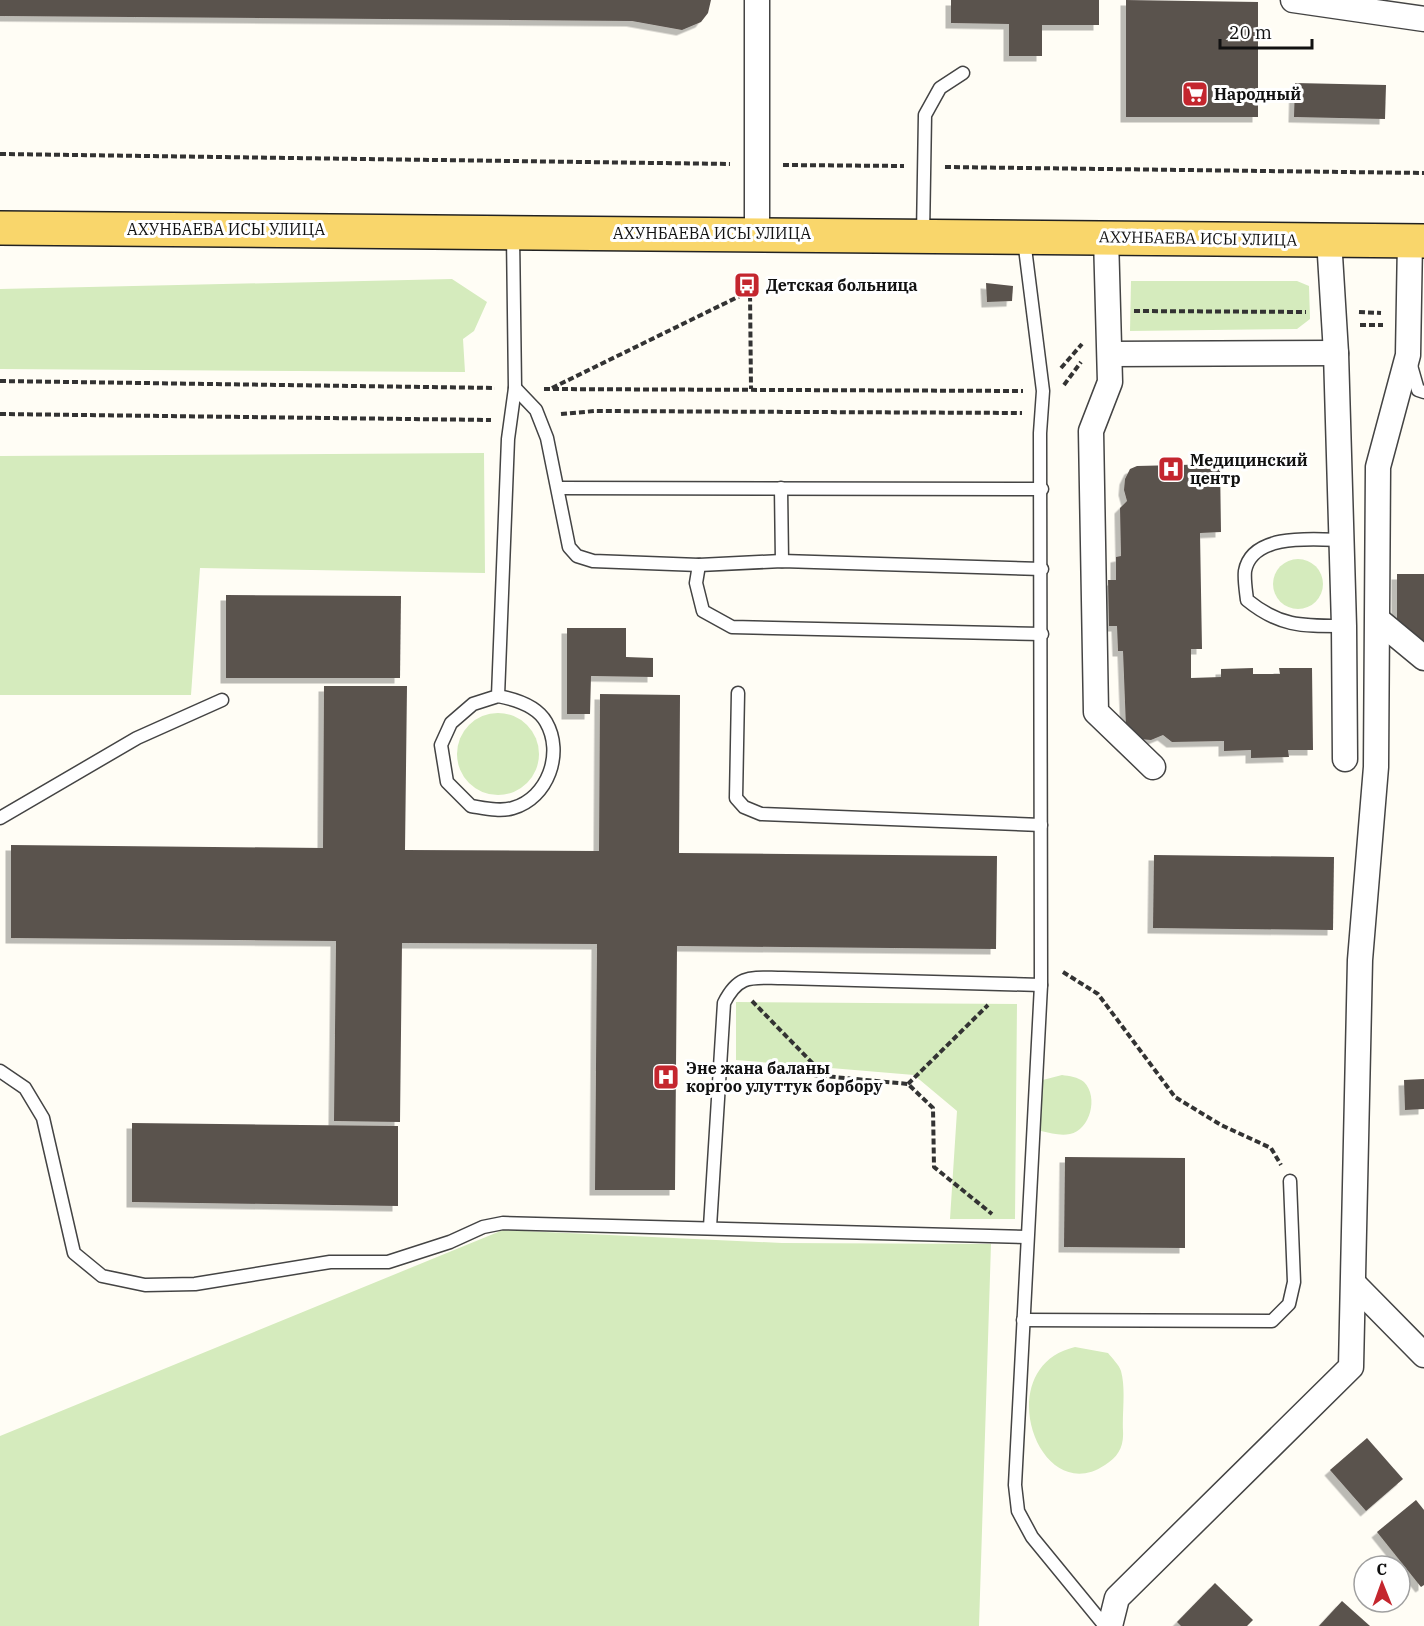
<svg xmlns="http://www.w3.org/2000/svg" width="1424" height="1626" font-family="'IBM Plex Serif',serif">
	<defs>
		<filter id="shadow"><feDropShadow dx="-5.5" dy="5.5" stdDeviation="0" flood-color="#0004"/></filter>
	</defs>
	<rect width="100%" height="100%" fill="#fffdf5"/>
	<g fill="#d5ebbd">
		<path d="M452 279 487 302 474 331 463 339 465 372 0 369V289Z"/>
		<path d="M1131 281H1297L1309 286 1310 319 1297 329 1130 331Z"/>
		<path d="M484 453 485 573 200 568 191 695H0V456Z"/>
		<circle cx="1298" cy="584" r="25"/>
		<circle cx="498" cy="754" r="41"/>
		<path d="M736 1002 1017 1004 1015 1219H950L957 1111 914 1075 736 1060Z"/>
		<path d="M1062 1075C1069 1076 1078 1077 1084 1082 1099 1097 1090 1130 1070 1134 1060 1136 1051 1133 1041 1131L1039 1081Z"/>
		<path d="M503 1230 782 1243 991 1244 979 1626H0V1436Z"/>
		<path d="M1075 1347 1108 1353C1112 1358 1119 1365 1121 1371 1126 1389 1122 1413 1123 1431 1124 1447 1118 1457 1105 1465 1038 1510 989 1367 1075 1347Z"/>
	</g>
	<g fill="#5a524d" filter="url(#shadow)">
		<path d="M0 0H711L708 13 701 22 682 30 632 21 0 16Z"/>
		<path d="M951 0H1099V25H1042V56H1009V24L951 23Z"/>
		<path d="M1126 0 1258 2V117H1126Z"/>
		<path d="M1295 83 1386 85 1385 119 1294 117Z"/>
		<path d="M986 283 1013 286 1012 301 987 302Z"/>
		<path d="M1220 464 1221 532 1200 533 1202 649H1191V678L1221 677V669L1253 668V674H1280L1279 668H1312L1313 750H1288L1289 757 1251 758V750L1224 751V741L1172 742 1163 735 1151 740 1139 739 1126 728 1123 651H1118L1117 626H1109L1108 580H1116V557L1121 556 1120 508 1127 501 1124 490 1125 479 1130 469 1137 466Z"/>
		<path d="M1397 574H1424V642L1397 625Z"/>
		<path d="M226 595 401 596 400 678H226Z"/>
		<path d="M567 628H626V657L653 658V677L591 676 590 714H567Z"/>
		<path d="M324 686H407L405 850 599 851 600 694 680 695 679 853 997 856 996 949 677 946 675 1190H595L597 944 402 943 400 1122 334 1121 336 941 11 938V845L323 848Z"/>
		<path d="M1154 855 1334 857 1333 930 1153 928Z"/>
		<path d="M1424 1079V1109L1405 1110 1404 1080Z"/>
		<path d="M132 1123 398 1126V1206L132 1202Z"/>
		<path d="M1065 1157 1185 1158V1248L1064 1247Z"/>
		<path d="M1367 1438 1403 1479 1366 1511 1330 1470Z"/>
		<path d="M1416 1500 1424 1510V1585L1421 1587 1377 1532Z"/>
		<path d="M1215 1583 1253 1620 1247 1626H1181L1177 1622Z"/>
		<path d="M1342 1601 1370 1626H1319Z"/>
	</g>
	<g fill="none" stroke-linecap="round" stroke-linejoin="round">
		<defs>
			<g id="service">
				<path d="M923 235 925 115 940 88 963 73"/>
				<path d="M1024 240 1043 391 1040 433 1041 985 1015 1485 1018 1511 1032 1537 1105 1626"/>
				<path d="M1410 362 1418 390 1424 392"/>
				<path d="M515 388 536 410 547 438 569 547 577 556 593 561 699 565 782 561 1042 569"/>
				<path d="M559 488 1042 489"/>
				<path d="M781 488 782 561"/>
				<path d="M1341 540C1313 539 1252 533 1245 571 1244 580 1246 591 1247 600 1280 627 1303 626 1344 626"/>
				<path d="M699 565 696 583 703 611 732 627 1042 634"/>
				<path d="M738 693 736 798 744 807 761 814 1041 825"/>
				<path d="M498 696C514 699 537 706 546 722 564 753 548 798 513 808 500 812 484 808 471 806L447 782 441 745 451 723 473 704 498 696 508 439 515 388 513 235"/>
				<path d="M0 818 137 738 222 700"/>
				<path d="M0 1071 25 1088 43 1118 74 1253 102 1276 145 1285 195 1284 330 1262H388L450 1242 483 1227 503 1223 1027 1237"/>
				<path d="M710 1227 724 1003C739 973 752 978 783 978L1041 985"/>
				<path d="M1023 1320 1272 1321 1289 1304 1294 1282 1290 1181"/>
			</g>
			<g id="minor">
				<path d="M757 0V234"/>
				<path d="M1293 0 1424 19"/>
				<path d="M1106 237 1110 382 1091 431 1096 712 1153 767"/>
				<path d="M1329 239 1336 353 1344 626 1345 759"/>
				<path d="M1110 354 1336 353"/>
				<path d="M1378 620 1424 658"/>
				<path d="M1355 1285 1424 1355"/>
				<path d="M1110 1626 1117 1598 1351 1367 1360 960 1376 767 1378 467 1408 355 1410 241"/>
			</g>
			<path id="primary" d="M0 228 1424 241"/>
		</defs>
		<use href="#service" stroke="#444" stroke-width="15"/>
		<use href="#minor" stroke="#444" stroke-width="27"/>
		<use href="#primary" stroke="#222" stroke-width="36"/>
		<g stroke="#333" stroke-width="4" stroke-dasharray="6 3" stroke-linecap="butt">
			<path d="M0 154 730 164"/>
			<path d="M783 165 904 166"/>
			<path d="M945 167 1424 173"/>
			<path d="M1134 311 1306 312"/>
			<path d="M1359 312 1381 313"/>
			<path d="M1360 325H1383"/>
			<path d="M1061 368 1082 344"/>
			<path d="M0 381 495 388"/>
			<path d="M1064 385 1081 362"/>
			<path d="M552 388 750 291 751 389"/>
			<path d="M544 389 1023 391"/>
			<path d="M0 414 491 420"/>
			<path d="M561 414 595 411 1022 413"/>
			<path d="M1063 972 1098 994 1175 1097 1221 1125 1271 1148 1281 1165"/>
			<path d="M752 1001 826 1077"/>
			<path d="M740 1068 908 1084 933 1108 934 1167 992 1214"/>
			<path d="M908 1084 988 1005"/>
		</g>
		<use href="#service" stroke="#fff" stroke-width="12"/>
		<use href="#minor" stroke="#fff" stroke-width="24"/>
		<use href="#primary" stroke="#f9d66b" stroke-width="33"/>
	</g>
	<defs>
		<symbol id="supermarket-square" viewBox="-11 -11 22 22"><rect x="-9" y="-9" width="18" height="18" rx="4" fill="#c4262e" stroke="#fff"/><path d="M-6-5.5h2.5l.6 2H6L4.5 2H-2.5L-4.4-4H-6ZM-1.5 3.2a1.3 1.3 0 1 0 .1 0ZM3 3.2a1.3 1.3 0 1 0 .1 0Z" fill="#fff"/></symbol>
		<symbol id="bus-square" viewBox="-11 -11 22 22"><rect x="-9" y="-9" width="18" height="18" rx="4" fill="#c4262e" stroke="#fff"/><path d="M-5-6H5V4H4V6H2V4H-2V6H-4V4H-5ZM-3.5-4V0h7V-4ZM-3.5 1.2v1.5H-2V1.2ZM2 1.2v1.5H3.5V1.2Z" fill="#fff"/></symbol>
		<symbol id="hospital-square" viewBox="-11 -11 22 22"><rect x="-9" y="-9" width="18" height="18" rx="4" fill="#c4262e" stroke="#fff"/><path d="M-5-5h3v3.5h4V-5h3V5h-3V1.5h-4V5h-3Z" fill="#fff"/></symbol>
	</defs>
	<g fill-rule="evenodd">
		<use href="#supermarket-square" x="1180" y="79" width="30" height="30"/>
		<use href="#bus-square" x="732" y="270" width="30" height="30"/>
		<use href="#hospital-square" x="1156" y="454" width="30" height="30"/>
		<use href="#hospital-square" x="651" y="1062" width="30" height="30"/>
	</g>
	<g text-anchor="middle" stroke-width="6" stroke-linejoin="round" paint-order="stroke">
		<g font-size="16" font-weight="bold" fill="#111" stroke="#fff" text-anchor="start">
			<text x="1214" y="100">Народный</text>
			<text x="766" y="291">Детская больница</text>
			<text x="1190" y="466">Медицинский<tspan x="1190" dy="18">центр</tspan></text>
			<text x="686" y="1074">Эне жана баланы<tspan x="686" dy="18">коргоо улуттук борбору</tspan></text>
		</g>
		<g font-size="16" fill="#111" stroke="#fff">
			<text x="226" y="235">АХУНБАЕВА ИСЫ УЛИЦА</text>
			<text x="712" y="239">АХУНБАЕВА ИСЫ УЛИЦА</text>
			<text transform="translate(1198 238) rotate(1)" y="6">АХУНБАЕВА ИСЫ УЛИЦА</text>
		</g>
	</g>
	<g transform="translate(1382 1584) rotate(359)"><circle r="28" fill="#ffffff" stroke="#a0a0a0" stroke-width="1.5"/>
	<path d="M0-4.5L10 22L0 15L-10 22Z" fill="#c4262e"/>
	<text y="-9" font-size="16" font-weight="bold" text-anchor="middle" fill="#111111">С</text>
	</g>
	<path d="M1220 39v9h92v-9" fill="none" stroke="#111111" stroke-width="3"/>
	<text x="1229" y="39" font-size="18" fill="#111111" stroke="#ffffff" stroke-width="4.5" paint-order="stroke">20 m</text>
</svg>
